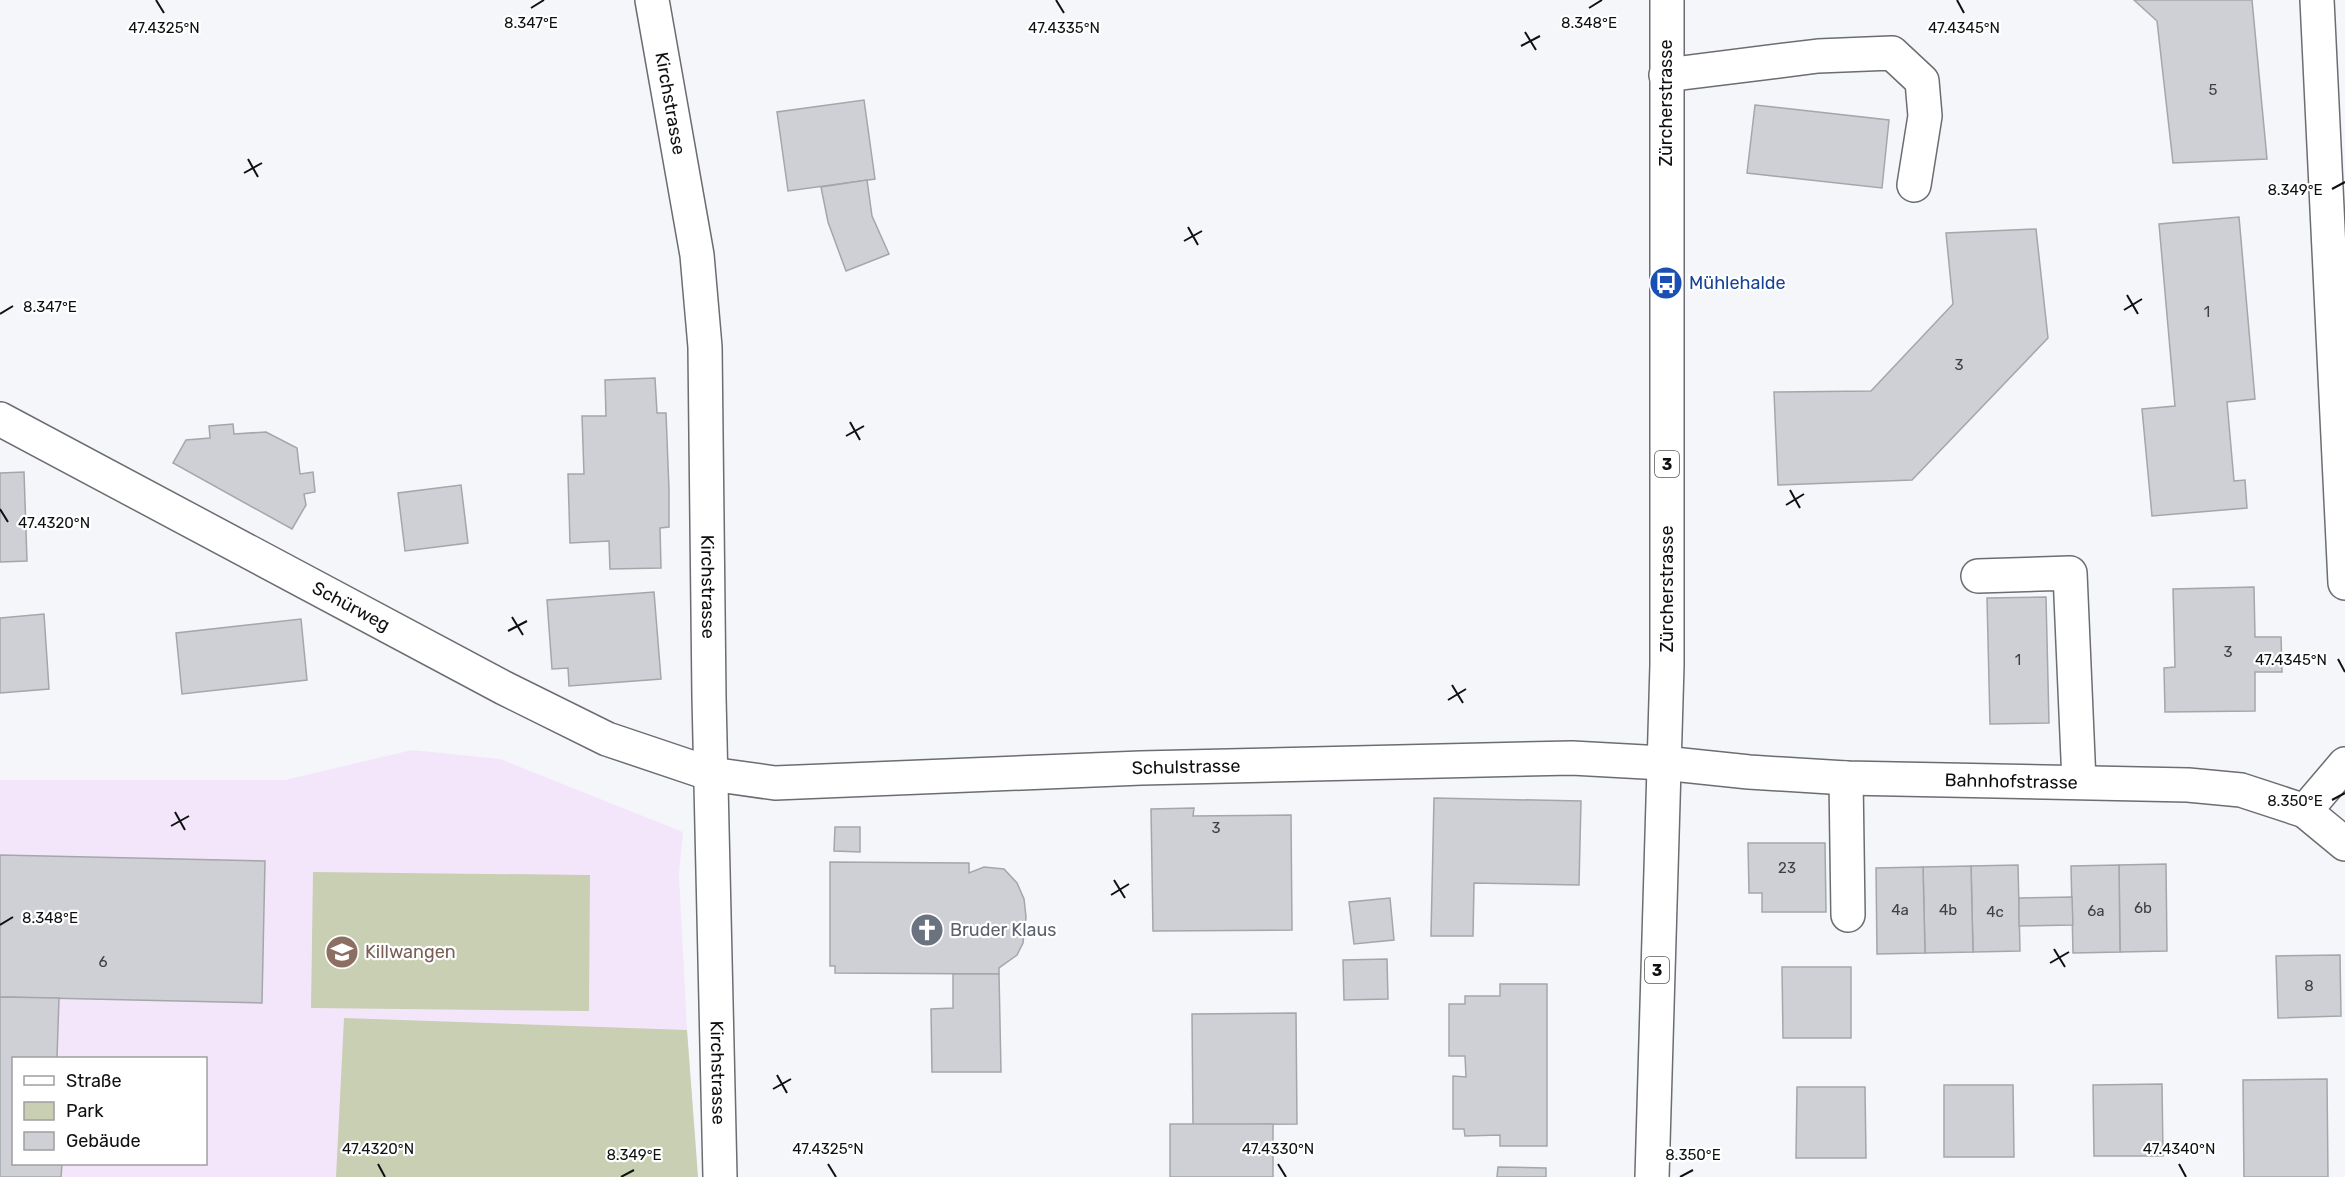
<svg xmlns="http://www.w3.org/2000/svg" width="2345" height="1177" font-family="Rubik,sans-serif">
	<rect width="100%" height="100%" fill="#f4f6fa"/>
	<path fill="#f4e6fa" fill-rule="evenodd" d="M412 750 500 759 683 832 679 874 687 1030 698 1177H0V780H285ZM14 1058H206V1164H14Z"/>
	<g fill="#c8cfb3">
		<path d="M313 872 590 875 589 1011 311 1008Z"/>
		<path d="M344 1018 687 1030 698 1177H336Z"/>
	</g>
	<g fill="#ced0d5" stroke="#a4a6aa" stroke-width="1.5">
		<path d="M2134 0H2252L2267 159 2173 163 2157 21Z"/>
		<path d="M864 100 875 179 788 191 777 112Z"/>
		<path d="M1755 105 1889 120 1882 188 1747 173Z"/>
		<path d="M867 180 872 216 889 254 846 271 828 222 821 187Z"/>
		<path d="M2239 217 2255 399 2227 402 2234 481 2245 480 2247 508 2152 516 2142 409 2175 406 2159 224Z"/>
		<path d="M2036 229 2048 338 1912 480 1778 485 1774 392 1871 391 1953 304 1946 233Z"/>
		<path d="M655 378 657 413H666L669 490V527L660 528 661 568 610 569 609 541 570 543 568 474H584L582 416H606L605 380Z"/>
		<path d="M233 424 234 434 266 432 297 448 300 474 313 472 315 492 304 494 306 505 292 529 173 463 186 440 210 438 209 426Z"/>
		<path d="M24 472 27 561 0 562V473Z"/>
		<path d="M461 485 468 543 405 551 398 493Z"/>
		<path d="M2254 587 2255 637H2281L2282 672H2255V711L2165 712 2164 668 2175 667 2173 589Z"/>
		<path d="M654 592 661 679 569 686 568 668 552 669 547 600Z"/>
		<path d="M2046 597 2049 723 1990 724 1987 598Z"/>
		<path d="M44 614 49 689 0 693V618Z"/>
		<path d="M301 619 307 680 182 694 176 633Z"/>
		<path d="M1434 798 1581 801 1579 885 1474 883 1473 936H1431Z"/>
		<path d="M1194 808 1193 816 1291 815 1292 930 1153 931 1151 809Z"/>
		<path d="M835 827H860V852L834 851Z"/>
		<path d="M1748 843H1825L1826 912H1762V893H1749Z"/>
		<path d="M0 855 265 861 262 1003 0 997Z"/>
		<path d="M830 862 969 863V873L984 867 1004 869 1017 883 1024 899 1026 917 1023 943 1017 955 999 968V974L835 973V966H830Z"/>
		<path d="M2166 864 2167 951 2120 952 2119 865Z"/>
		<path d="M2018 865 2020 951 1973 952 1971 866Z"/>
		<path d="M2119 865 2120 952 2073 953 2071 866Z"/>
		<path d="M1971 866 1973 952 1925 953 1923 867Z"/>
		<path d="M1923 867 1925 953 1877 954 1876 868Z"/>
		<path d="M2072 897 2073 925 2019 926V898Z"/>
		<path d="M1390 898 1394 940 1354 944 1349 902Z"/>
		<path d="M2340 955 2341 1016 2278 1018 2276 956Z"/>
		<path d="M1387 959 1388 999 1344 1000 1343 960Z"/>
		<path d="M1782 967H1851V1038H1783Z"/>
		<path d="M953 974H999L1001 1072H932L931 1009 953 1008Z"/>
		<path d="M1500 984H1547V1146H1500V1135L1465 1136 1464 1129H1453V1076L1466 1077 1465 1056H1449V1004H1465V996H1500Z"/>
		<path d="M0 997 59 998 57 1058H14V1164H62L61 1177H0Z"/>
		<path d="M1296 1013 1297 1124 1193 1125 1192 1014Z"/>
		<path d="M2327 1079 2328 1177H2244L2243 1080Z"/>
		<path d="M2162 1084 2163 1156H2094L2093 1085Z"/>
		<path d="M1944 1085H2013L2014 1157H1944Z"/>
		<path d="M1797 1087H1865L1866 1158H1796Z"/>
		<rect x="1170" y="1124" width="103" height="53"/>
		<path d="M1498 1167 1546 1168V1177H1497Z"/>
	</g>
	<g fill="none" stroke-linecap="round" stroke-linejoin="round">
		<defs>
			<g id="minor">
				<path id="s1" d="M652 0 697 255 705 347 709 697 720 1177"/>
				<path d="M2317 0 2345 583"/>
				<path d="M1666 75 1818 56 1892 53 1922 81 1925 116 1914 185"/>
				<path id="s2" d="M0 419 504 688 607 739 711 774 775 783 1141 768 1572 758 1663 763 1749 772 1846 778 2188 785 2241 790 2305 811 2345 844"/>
				<path d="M1978 576 2070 573 2079 782"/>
				<path d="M1846 778 1848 915"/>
				<path d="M2305 811 2345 764"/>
			</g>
			<path id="major" d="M1652 1177 1667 665V0"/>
		</defs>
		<use href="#minor" stroke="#6b6d71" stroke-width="36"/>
		<use href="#major" stroke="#6b6d71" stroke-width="36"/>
		<use href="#minor" stroke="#fff" stroke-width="33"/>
		<use href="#major" stroke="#fff" stroke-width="33"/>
	</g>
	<path fill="none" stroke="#0f1011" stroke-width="2" d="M156 0 164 13M1056 0 1064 13M1957 0 1964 13M531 8 544 0M1589 8 1602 0M1525 32 1536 50M1521 46 1540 36M248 159 258 177M244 173 262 163M2332 189 2345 182M1188 227 1198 245M1184 241 1202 231M2127 295 2138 314M2124 310 2142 299M0 314 13 306M850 422 860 440M846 436 864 426M1790 490 1800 508M1786 505 1804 494M0 509 8 522M512 617 523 635M508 631 527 621M2338 659 2345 672M1452 685 1463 703M1448 700 1466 689M2332 800 2345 793M175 812 185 830M171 826 189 816M1114 880 1125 898M1111 895 1129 884M0 925 13 917M2054 949 2065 967M2050 963 2069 952M777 1075 787 1093M773 1089 791 1079M378 1164 385 1177M828 1164 836 1177M1278 1164 1286 1177M2179 1164 2186 1177M621 1177 634 1170M1680 1177 1693 1170"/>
	<defs>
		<symbol id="bus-disc" viewBox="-11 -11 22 22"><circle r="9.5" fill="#1a4fb4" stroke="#fff"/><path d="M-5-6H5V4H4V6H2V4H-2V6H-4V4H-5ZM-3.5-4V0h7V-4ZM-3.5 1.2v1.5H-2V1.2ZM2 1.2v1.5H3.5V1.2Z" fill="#fff"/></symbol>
		<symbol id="church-disc" viewBox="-11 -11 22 22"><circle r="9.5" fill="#6b7280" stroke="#fff"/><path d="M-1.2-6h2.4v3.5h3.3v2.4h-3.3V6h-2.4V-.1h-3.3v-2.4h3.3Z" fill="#fff"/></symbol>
		<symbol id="school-disc" viewBox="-11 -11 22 22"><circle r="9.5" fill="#8d6e63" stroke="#fff"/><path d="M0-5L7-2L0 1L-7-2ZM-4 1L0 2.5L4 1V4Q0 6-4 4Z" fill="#fff"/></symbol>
	</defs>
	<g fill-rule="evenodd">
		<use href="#bus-disc" x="1647" y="264" width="38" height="38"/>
		<use href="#church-disc" x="908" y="911" width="38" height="38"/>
		<use href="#school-disc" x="323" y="933" width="38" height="38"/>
	</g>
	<g text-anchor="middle" stroke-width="4.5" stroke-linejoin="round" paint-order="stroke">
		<g font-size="15" fill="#3f4042">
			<text x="2213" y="95">5</text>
			<text x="2207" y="317">1</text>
			<text x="1959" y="370">3</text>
			<text x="2228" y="657">3</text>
			<text x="2018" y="665">1</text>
			<text x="1216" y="833">3</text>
			<text x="1787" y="873">23</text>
			<text x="2143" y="913">6b</text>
			<text x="1900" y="915">4a</text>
			<text x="1948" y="915">4b</text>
			<text x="2096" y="916">6a</text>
			<text x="1995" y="917">4c</text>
			<text x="103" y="967">6</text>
			<text x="2309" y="991">8</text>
		</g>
		<g fill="#fff" stroke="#575858" stroke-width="1.5">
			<rect x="1655" y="451" width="24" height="26" rx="4.5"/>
			<rect x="1645" y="957" width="24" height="26" rx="4.5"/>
		</g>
		<g font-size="16" font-weight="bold" fill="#0f1011">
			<text x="1667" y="470">3</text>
			<text x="1657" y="976">3</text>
		</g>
		<g font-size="18" fill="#0f1011" stroke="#fff">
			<text dy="6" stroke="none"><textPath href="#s1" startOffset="105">Kirchstrasse</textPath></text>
			<text transform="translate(1666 103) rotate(-90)" y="6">Zürcherstrasse</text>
			<text dy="6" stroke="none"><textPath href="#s1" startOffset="591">Kirchstrasse</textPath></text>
			<text transform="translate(1667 589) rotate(-90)" y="6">Zürcherstrasse</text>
			<text dy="6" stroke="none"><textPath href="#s2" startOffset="398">Schürweg</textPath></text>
			<text dy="6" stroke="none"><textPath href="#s2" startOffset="1272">Schulstrasse</textPath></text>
			<text dy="6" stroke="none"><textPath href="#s2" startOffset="2098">Bahnhofstrasse</textPath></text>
			<text dy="6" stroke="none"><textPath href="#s1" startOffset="1077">Kirchstrasse</textPath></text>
		</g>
		<g font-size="18" fill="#164399" stroke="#fff" text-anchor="start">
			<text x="1689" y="289">Mühlehalde</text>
		</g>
		<g font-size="18" fill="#5b616d" stroke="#fff" text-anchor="start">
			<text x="950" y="936">Bruder Klaus</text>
		</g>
		<g font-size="18" fill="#785e54" stroke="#fff" text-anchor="start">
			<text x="365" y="958">Killwangen</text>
		</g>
	</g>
	<g font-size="15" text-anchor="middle" fill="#0f1011" stroke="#fff" stroke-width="4.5" stroke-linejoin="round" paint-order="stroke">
		<text x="531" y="28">8.347°E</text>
		<text x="1589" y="28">8.348°E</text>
		<text x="164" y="33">47.4325°N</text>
		<text x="1064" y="33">47.4335°N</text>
		<text x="1964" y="33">47.4345°N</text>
		<text x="2295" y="195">8.349°E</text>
		<text x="50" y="312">8.347°E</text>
		<text x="54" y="528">47.4320°N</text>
		<text x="2291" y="665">47.4345°N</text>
		<text x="2295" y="806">8.350°E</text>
		<text x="50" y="923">8.348°E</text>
		<text x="378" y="1154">47.4320°N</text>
		<text x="828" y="1154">47.4325°N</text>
		<text x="1278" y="1154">47.4330°N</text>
		<text x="2179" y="1154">47.4340°N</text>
		<text x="634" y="1160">8.349°E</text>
		<text x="1693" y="1160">8.350°E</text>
	</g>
	<rect x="12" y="1057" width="195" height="108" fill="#ffffff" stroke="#9f9fa0" stroke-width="1.5"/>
	<rect x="24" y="1076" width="30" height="9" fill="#ffffff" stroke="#9f9fa0" stroke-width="1.5"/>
	<text x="66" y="1087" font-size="18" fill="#0f1011">Straße</text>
	<rect x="24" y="1102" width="30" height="18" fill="#c8cfb3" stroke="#9f9fa0" stroke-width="1.5"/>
	<text x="66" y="1117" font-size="18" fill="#0f1011">Park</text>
	<rect x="24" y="1132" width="30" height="18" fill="#ced0d5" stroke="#9f9fa0" stroke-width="1.5"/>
	<text x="66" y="1147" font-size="18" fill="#0f1011">Gebäude</text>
</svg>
